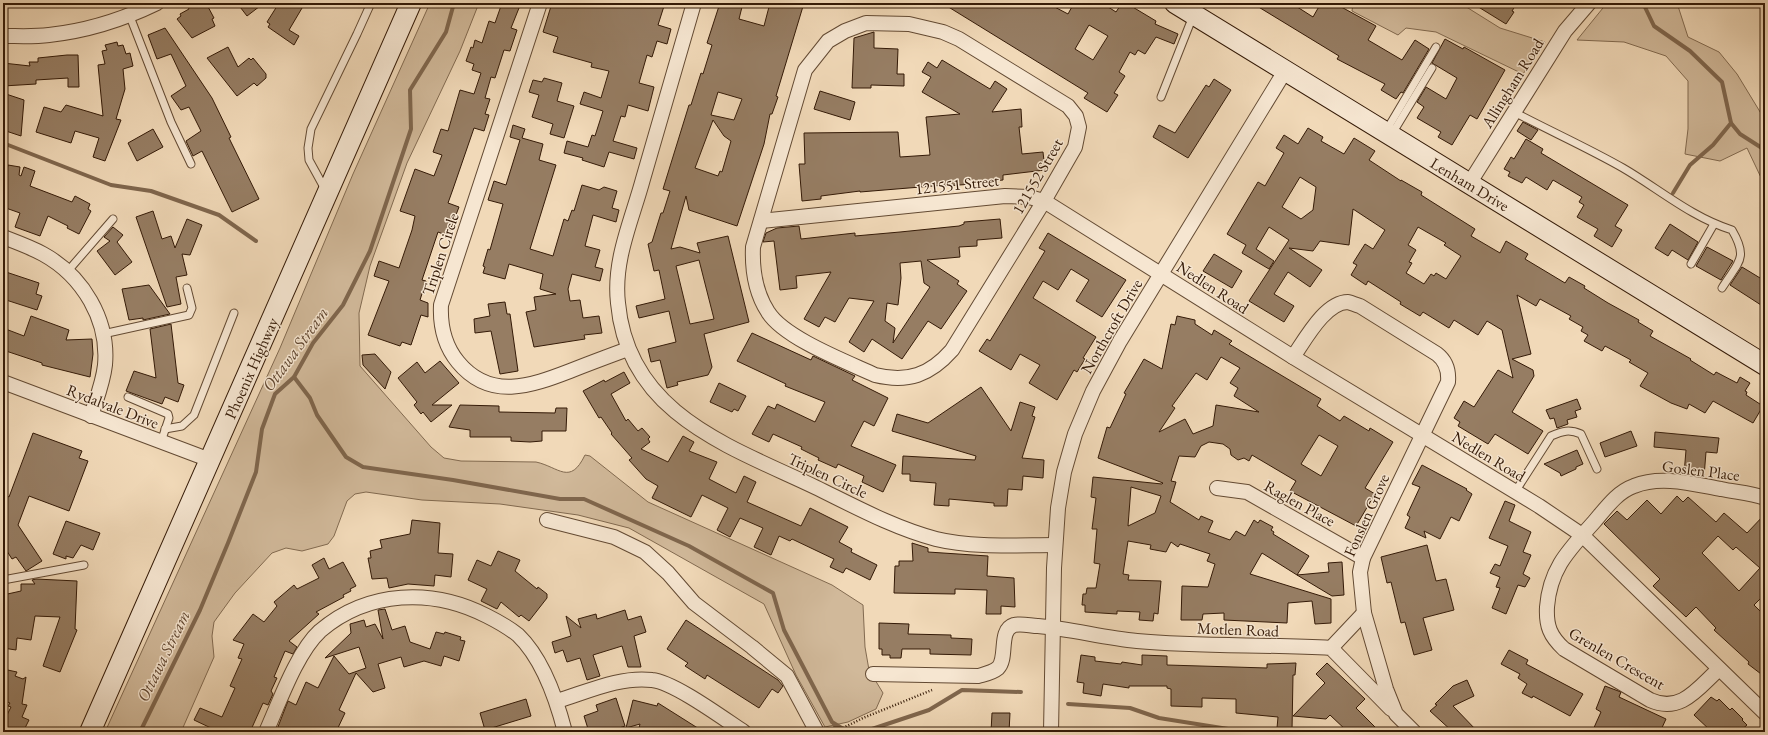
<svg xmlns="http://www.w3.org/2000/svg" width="1768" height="735" font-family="'EB Garamond',serif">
	<rect width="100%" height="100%" fill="#f1d9b8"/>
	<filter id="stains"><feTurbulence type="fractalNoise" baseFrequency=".005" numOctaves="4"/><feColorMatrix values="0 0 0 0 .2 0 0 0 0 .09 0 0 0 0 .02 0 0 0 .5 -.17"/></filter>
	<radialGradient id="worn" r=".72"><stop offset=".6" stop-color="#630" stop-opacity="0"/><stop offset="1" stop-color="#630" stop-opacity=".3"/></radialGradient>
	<g fill="#d1b99a" stroke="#826a50">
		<path d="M430 3H479L460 51 407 163 370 266 359 313 360 366 431 447 444 458 461 461 536 462C559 467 570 486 585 455L590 456 648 502 832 585 863 605 865 647 869 670 883 693 876 709 848 722 825 727 796 675 764 604 629 528 578 515 500 504 422 500 366 492 355 494 347 501 334 536 328 544 302 551 286 548 272 553 235 593 214 622 212 636 214 657 181 732H105L280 348 353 174Z"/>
		<path d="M1353 3H1460L1500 28 1545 42 1523 74 1436 32 1406 28 1398 35 1352 11Z"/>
		<path d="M1607 3H1677L1688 37 1719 52 1737 74 1765 120V186L1747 148 1720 161 1685 154 1688 129V81L1666 56 1624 42 1577 40Z"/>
	</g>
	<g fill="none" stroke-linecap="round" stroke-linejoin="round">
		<g stroke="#7f664d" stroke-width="4">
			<path d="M1643 3 1654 26 1690 51 1722 82 1731 123 1713 145 1690 165 1673 193"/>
			<path d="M1731 123 1740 134 1765 150"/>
			<path d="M3 143 111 185 151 191 219 215 256 241"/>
			<path d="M294 377 310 398 317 415 346 457 363 467 453 480 560 499H584L689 546 773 593 784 630 832 722 848 732"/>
			<path d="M1068 704 1130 708 1159 718 1247 732"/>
			<path d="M834 724 839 732"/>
			<path d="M140 732 200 610 228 543 256 472 262 429 275 394 294 377 313 343 343 305 370 251 411 129 410 90 446 32 454 3"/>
			<path d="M863 732 929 710 962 690 1021 692"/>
		</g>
	</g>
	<g fill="#967d63" stroke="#341a07" fill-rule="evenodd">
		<path d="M186 3H206L214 18 212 19 215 26 192 38 177 19 181 16 180 14 189 9Z"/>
		<path d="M237 3H264L247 16Z"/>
		<path d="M279 3H305L289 30 299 36 294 45 268 27 270 24 267 22Z"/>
		<path d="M502 3H521L511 28 517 30 510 51 504 50 495 78 491 77 485 98 490 99 485 114 489 115 484 131 474 128 453 189 448 203 459 207 454 220 448 236 438 232 422 280 426 281 420 300 428 303V317L421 315 411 345 402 342 400 346 368 335 389 281 374 276 379 261 399 268 412 230 415 216 400 211 415 169 434 176 442 155 433 152 441 129 448 131 460 90 474 94 481 73 472 70 474 64 466 61 471 47 473 48 475 40 482 43 489 21 495 23Z"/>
		<path d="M552 3H665L658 25 671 29 667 44 657 41 652 57 647 55 639 83 654 87 648 111 628 105 625 117 621 116 613 141 637 148 634 159 609 152 604 167 582 160 583 158 564 153 567 141 588 147 592 135 595 136 603 111 580 104 584 92 601 98 609 71 591 67 592 63 553 52 558 37 543 32Z"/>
		<path d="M720 3H743L739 19 764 26 770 3H804L776 96 778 97 772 114H770L764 144 737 226 689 210 686 196 671 249 680 247 700 253 697 243 728 236 749 322 704 334 712 367 708 375 677 382 678 385 667 388 660 360 651 362 648 349 676 342 669 311 639 318 636 306 665 299 659 270 654 271 648 244 652 242 661 213H663L670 191 663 189 689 105H691L701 73 703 74 712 45 707 43ZM718 92 742 99 734 120 711 115ZM713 120 724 136 731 141 722 172 720 171 718 176 695 168ZM699 260 714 319 690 324 676 266Z"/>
		<path d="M942 3H1047L1068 14 1074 3H1102L1116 12 1122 3H1126L1156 21 1155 24 1178 34 1174 44 1156 37 1145 54 1138 50 1135 55 1130 52 1119 72 1125 76 1114 93 1118 95 1107 112 1084 98 1088 93ZM1089 25 1108 36 1093 60 1075 49Z"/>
		<path d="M1252 3H1291L1313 17 1321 3H1334L1376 26 1368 40 1402 60 1415 40 1429 49 1403 93 1401 92 1396 99 1381 90 1385 84 1337 59 1339 56Z"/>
		<path d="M1472 3H1517L1512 11 1514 12 1506 24Z"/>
		<path d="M165 28 212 98 231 137 229 138 259 199 232 212 202 151 193 156 186 141 201 131 189 107 181 110 171 96 186 86 171 54 157 59 148 35Z"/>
		<path d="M874 32V48L898 49 897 74H904V86L871 85V88H852L854 38Z"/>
		<path d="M1445 39 1463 49 1464 47 1505 70 1477 119 1470 115 1452 145 1438 137 1441 132 1417 118 1424 107 1417 102 1426 87 1446 99 1457 78 1432 63Z"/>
		<path d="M117 42 118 46 123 45 126 54 130 53 133 66 123 69 125 89 116 119 121 120 105 161 93 157 99 138 75 131 71 143 36 132 44 107 61 112 66 105 103 116 98 65 105 64 102 51 107 50 105 45Z"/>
		<path d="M228 47 238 67 249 58 251 60 253 58 266 74V78L257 86 254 83 237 96 207 58Z"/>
		<path d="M67 55H78L79 87H68V78L36 80V84L3 86V63L30 66 29 62H38V58Z"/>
		<path d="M942 60 990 89 995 81 1007 89 992 112 1021 109 1022 127H1019L1022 154 1043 152 1045 170 1003 175V180L973 183V184L945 186V185L860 192V191L821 196V199L802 201 799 164H805L804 133 898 132 900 157 930 155 926 117 960 114 922 92 931 77 922 72 928 62 937 68Z"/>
		<path d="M544 78 562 83 557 101 574 106 564 138 550 134 553 124 532 117 539 95 529 92 533 80 542 82Z"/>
		<path d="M1214 79 1231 90 1188 158 1153 137 1159 125 1175 133 1206 85 1209 87Z"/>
		<path d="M820 91 855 102 850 120 814 109Z"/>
		<path d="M3 93 24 100 21 136 3 130Z"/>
		<path d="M1523 122 1538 130 1531 140 1517 131Z"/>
		<path d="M513 125 525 129 522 138 543 144 539 160 556 165 530 249 553 256 564 219 568 221 572 210 574 211 582 185 599 190 604 187 617 191 612 208 619 210 616 222 593 215 585 246 600 250 595 267 603 269 600 281 572 274 568 289 570 301 580 300 583 318 599 316 602 333 584 335 585 339 534 347 526 312 536 310 534 297 556 294 540 289 543 274 509 264 505 279 483 273 485 267 483 266 488 249 490 250 503 204 488 200 494 181 506 185 520 140 510 137Z"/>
		<path d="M1308 128 1323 137 1321 141 1344 154 1354 138 1375 151 1369 160 1401 181V180L1422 192 1421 195 1475 229 1471 236 1500 253 1506 241 1528 254 1525 259 1565 283 1569 277 1585 286 1584 288 1608 303 1639 320 1638 322 1653 331 1650 336 1691 359 1690 360 1714 375 1716 372 1737 383 1740 377 1750 383 1745 391 1747 392 1746 395 1763 406 1753 423 1713 401 1705 413 1689 404 1687 409 1671 403 1640 386 1648 373 1629 362 1631 360 1605 346 1602 351 1584 341 1588 335 1581 331 1583 327 1569 319 1571 316 1540 299 1536 306 1517 295 1531 354 1512 359 1533 370 1534 376 1512 412 1543 431 1528 454 1495 434 1488 444 1458 426 1460 422 1454 418 1464 401 1474 407 1498 370 1513 378 1502 330 1487 321 1478 335 1454 320 1449 328 1423 312 1420 316 1400 304 1401 302 1368 281 1366 285 1351 275 1357 265 1353 263 1365 244 1373 249 1385 230 1353 209 1349 245 1320 241 1313 251 1289 248 1322 270 1310 287 1288 272 1274 294 1294 306 1284 322 1249 301 1289 240 1269 227 1256 249 1274 261 1269 269 1242 253 1246 245 1227 234 1258 182 1265 186 1284 153 1276 148 1284 135 1298 144ZM1300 177 1316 187 1313 210 1301 219 1282 207ZM1418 227 1446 243 1444 245 1461 256 1446 279 1436 273 1434 276 1431 274 1424 284 1406 273 1412 263 1409 262 1416 250 1408 245Z"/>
		<path d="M153 129 163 147 137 161 128 143Z"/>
		<path d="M1526 139 1543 149 1541 153 1628 205 1615 226 1622 230 1612 247 1594 236 1598 229 1577 217 1584 205 1579 202 1582 197 1553 180 1547 190 1526 177 1522 183 1508 176 1510 172 1504 169 1511 157 1514 159Z"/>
		<path d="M8 165 20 167 19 175 21 176 24 167 35 171 30 186 72 202 75 196 90 204 88 209 91 211 79 234 67 228 68 226 48 216 40 236 15 227 20 213 3 207V193Z"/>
		<path d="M153 211 162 239 171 236 175 248 187 219 202 225 190 255 182 254 187 275 176 277 181 304 167 307 136 217Z"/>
		<path d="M1000 219 1002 238 977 240V246L959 247 960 257 927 260 959 281 957 284 967 291 941 329 928 321 902 359 872 339 864 352 849 342 874 301 849 298 835 322 825 317 819 327 804 319 831 272 796 276 797 288 780 290 774 241 763 242 766 233 777 228 799 226 801 239 855 233V236L900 232 959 226 964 224V222ZM921 261 924 283 930 287 893 343 895 328 885 321 887 303 898 305 901 278 900 263Z"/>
		<path d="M1670 224 1698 242 1688 260 1672 250 1668 256 1655 248Z"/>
		<path d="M113 227 123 235 117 242 132 262 115 275 97 251 110 241 104 237Z"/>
		<path d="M1048 233 1126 280 1102 317 1076 301 1089 280 1071 269 1058 290 1043 281 1033 298 1096 337 1083 358 1085 359 1077 372 1074 370 1057 400 1029 383 1040 365 1020 354 1011 370 979 351 987 339 990 341 1045 251 1039 248Z"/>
		<path d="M1707 247 1733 261 1721 280 1696 266Z"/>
		<path d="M1214 254 1242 271 1232 288 1203 271Z"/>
		<path d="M1742 267 1765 281V298L1761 305 1730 285Z"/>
		<path d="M3 271 39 283 36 294 42 296 37 310 3 299Z"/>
		<path d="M149 285 170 314 143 320V318L129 320 122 289Z"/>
		<path d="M505 302 507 314H510L518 371 500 374 491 331 475 333 474 319 490 316 488 304Z"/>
		<path d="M31 316 69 330 66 340 92 339 93 354 90 377 42 365V363L3 350V328L24 336Z"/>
		<path d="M1177 316 1195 320V324L1212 335 1214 330 1232 341 1229 344 1321 399 1317 406 1340 421 1344 416 1369 431 1370 428 1393 442 1365 488 1375 494 1356 526 1290 491 1296 481 1252 455 1249 461 1244 458 1238 460 1231 455 1230 449 1223 444 1209 442 1201 446 1195 457 1179 456 1171 481 1176 482 1170 502 1199 520 1201 516 1213 521 1208 532 1230 540 1236 531 1245 536 1254 520 1258 523 1260 520 1273 527 1271 530 1274 532 1273 534 1309 556 1297 575 1262 553 1250 574 1331 599V623L1315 624 1312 601 1288 603 1287 623 1224 620V613L1203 614 1202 620H1181L1182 586 1208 587 1215 564 1207 561 1210 554 1180 544 1178 547 1171 542 1166 552 1150 549 1151 545 1128 541 1123 574 1129 575 1128 580 1161 581 1158 614 1154 613 1153 621 1139 620 1140 612 1117 611V614L1085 612V605H1082L1083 594H1086L1087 588H1096L1100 564 1094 563 1097 529H1092L1096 498 1091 497 1093 477 1162 484 1163 483 1098 458 1107 427 1110 428 1126 394 1124 393 1144 359 1162 369 1171 324 1175 325ZM1221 357 1240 368 1230 383 1238 388 1234 396 1259 412 1216 405 1213 426 1193 434 1185 419 1159 432 1175 408 1172 406 1196 373 1207 380ZM1319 435 1338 446 1321 476 1301 464ZM1131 487 1161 496 1155 513 1128 526Z"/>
		<path d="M171 324 178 383 184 385 178 402 165 397 162 404 126 391 134 371 156 378 150 329Z"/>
		<path d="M752 333 811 360 813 356 855 376 852 380 888 398 874 426 864 421 851 446 896 465 883 492 862 482 864 476 838 464 836 468 818 460 819 458 801 449 802 447 773 434 769 442 752 434 768 406 775 409 777 404 815 422 825 402 785 386 786 384 737 361Z"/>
		<path d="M375 354 391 372 385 389 363 365 362 355Z"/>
		<path d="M440 361 459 383 432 405H452L431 422 423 412 421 414 414 405 417 402 398 378 417 362 425 373Z"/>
		<path d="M624 372 630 383 611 394 626 421 628 419 638 431 642 428 650 437 648 439 650 442 641 449 668 462 683 436 694 442 689 451 717 462 709 479 736 493 744 476 756 482 747 502 801 526 810 508 848 527 839 542 852 549 851 552 877 565 870 580 846 568 843 573 830 567 834 559 792 539 790 541 779 536 771 555 754 547 763 528 740 518 730 537 717 530 728 508 702 495 691 517 652 498 658 486 646 479 629 460 632 458 611 434 612 433 601 417 599 418 583 391 604 380 605 382Z"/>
		<path d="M719 383 746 396 738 411 734 409 732 412 710 402Z"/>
		<path d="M981 387 1011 431 1020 402 1035 407 1032 416 1035 417 1022 458 1044 460 1043 478 1023 476 1022 490 1008 489 1007 506H994V503L949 499V506L934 505 936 483 910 481V474H902L903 456 975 460 976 456 892 431 897 414 928 423Z"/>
		<path d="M1577 399 1581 409 1575 411 1577 417 1567 420 1568 424 1557 428 1554 418 1550 419 1546 410Z"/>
		<path d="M460 405 499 406V412L555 413 556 408H567L566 431H542V441L530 442 511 441V437H470V430L449 427Z"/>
		<path d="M1631 431 1637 446 1605 457 1600 443Z"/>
		<path d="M1655 432 1719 438 1717 453 1706 452 1704 477 1684 474 1686 450 1654 447Z"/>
		<path d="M33 433 82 451 79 458 88 461 69 511 29 496 18 525 42 561 26 571 16 557 12 559 3 545V494L9 497Z"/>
		<path d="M1577 450 1583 464 1576 467V469L1561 476 1560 473 1544 464Z"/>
		<path d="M1422 465 1467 489 1466 490 1472 494 1459 521 1451 517 1440 539 1424 531 1426 538 1405 528 1410 517 1407 515 1420 487 1412 484Z"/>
		<path d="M1677 496 1683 502 1688 497 1716 522 1724 513 1747 533 1765 514V594L1754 605 1765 616V677L1748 664 1749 662 1714 630 1716 628 1696 607 1686 617 1653 586 1660 579 1604 524 1617 511 1627 520 1647 500 1661 514ZM1718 536 1733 550 1736 547 1760 568 1739 591 1702 553Z"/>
		<path d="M1505 501 1515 505 1509 521 1531 532 1523 552 1531 555 1523 574 1530 578 1525 587 1518 585 1506 614 1492 608 1500 588 1496 587 1500 577 1490 573 1495 564 1500 566 1508 546 1489 538Z"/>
		<path d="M412 520 440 523 438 553 453 554 451 577 435 575 434 586 408 584 389 588 387 578 372 579 368 558H371L370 551 382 548 380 540 410 534Z"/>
		<path d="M66 521 100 533 93 550 81 545 73 558 66 556V559L53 554Z"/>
		<path d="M912 543 928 548V552L988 556 987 576 1014 578 1015 607 1001 606V614H986L987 590 955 589V594L894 593 895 566H899V561H913Z"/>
		<path d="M1427 545 1436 581 1446 579 1454 610 1423 618 1432 650 1414 655 1405 622 1401 623 1391 582 1387 583 1381 557Z"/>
		<path d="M498 551 520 560 515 571 537 589 538 587 547 594V598L529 621 521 615 519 617 501 602 497 609 481 601 487 589 468 580 477 560 491 566Z"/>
		<path d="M324 558 329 569 343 562 356 586 350 589 351 591 343 595 344 597 316 612 319 614 289 641 297 647 293 654 285 651 274 677 277 678 271 691 273 694 268 705 263 703 250 732H209L211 728 194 720 200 708 222 717 235 688 230 686 242 659 238 658 244 644 233 640 253 614 264 622 277 606 274 602 294 585 297 589 319 578 312 565Z"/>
		<path d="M1342 562 1344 595 1332 596 1297 575 1329 572 1328 563Z"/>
		<path d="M36 579 77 581 75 629 77 630 60 672 43 666 60 617 35 616 31 640 17 638 16 650 3 648V595L21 591V584H35L32 580Z"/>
		<path d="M385 609 392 630 405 626 410 642 430 649 436 632 444 634 445 632 461 637 460 640 465 641 459 661 444 656 441 666 424 661 404 667 401 657 378 664 385 688 373 692 356 673 339 710 345 713 336 732H276L288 701 296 705 306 682 318 688 334 656 349 674 366 668 359 647 325 658 351 633 350 624 364 620 366 627 375 624 383 639 378 610Z"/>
		<path d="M625 610 628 620 641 616 646 632 634 636 641 667H628L622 646 593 655 600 676 587 680 580 658 567 662 563 650 555 653 552 642 571 636 566 616 581 628 578 619 596 614 597 619Z"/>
		<path d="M686 620 778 680 783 686 778 693 772 689 759 708 707 675 705 679 685 666 688 663 667 649Z"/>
		<path d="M879 623 909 624 908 634 951 635V638L972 639 971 655 930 654V649H902L901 658H890V655H882V649H879Z"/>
		<path d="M1509 650 1528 660 1526 664 1583 694 1570 716 1533 696 1532 698 1522 693 1527 684 1518 678 1520 674 1501 664Z"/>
		<path d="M1081 655 1095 657V661L1121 664 1122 662 1142 665V655L1167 656V665L1267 668V664L1296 663 1295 675H1293L1292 730 1277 728 1278 717 1236 713V699L1202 698V707L1171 706V689L1167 688V686H1129V688L1103 684 1101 696 1083 693 1084 683 1077 682Z"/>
		<path d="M1327 663 1365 699 1356 708 1380 732H1348L1330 715 1326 719 1293 716 1325 683 1316 674Z"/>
		<path d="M3 669 17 672 15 676 23 679 26 677 22 704 27 705 22 717 29 720 23 732H3V723L11 707 8 706 10 703 3 700Z"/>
		<path d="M1467 680 1474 696 1453 706 1478 732H1453L1430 711 1437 705 1435 704 1453 686Z"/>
		<path d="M1605 686 1621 692 1619 697 1666 719 1660 732H1592L1601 712 1596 709Z"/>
		<path d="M1711 697 1717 701 1719 699 1730 710 1732 708 1743 719 1742 720 1747 725 1739 732H1712L1694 715Z"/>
		<path d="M616 698 625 726 607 732H589L584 716 598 711 596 705Z"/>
		<path d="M526 699 531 716 485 730 480 713Z"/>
		<path d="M633 700 657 706 658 703 704 732H638L640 724 626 728Z"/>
		<path d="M992 713H1010L1009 732H991Z"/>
	</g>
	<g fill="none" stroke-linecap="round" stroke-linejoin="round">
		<defs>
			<g id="lane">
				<path d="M129 14 171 122 191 164"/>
				<path d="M1161 97 1193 16"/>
				<path d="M1514 112C1550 131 1588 148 1623 168 1659 189 1691 217 1732 230 1749 259 1738 262 1722 288"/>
				<path d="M1386 131 1436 47"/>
				<path d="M1392 134 1432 68"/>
				<path d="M326 191 309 160 308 148 311 129 357 34 371 3"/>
				<path d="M1691 264 1714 224"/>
				<path d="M67 272 113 219"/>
				<path d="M103 334 189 315 192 308 187 288"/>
				<path d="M128 397 168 414 169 418 161 442"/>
				<path d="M165 429 182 426 194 415 234 313"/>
				<path d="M1515 492 1551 436C1563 431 1569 429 1581 434L1597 469"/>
				<path d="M3 580 84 565"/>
			</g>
			<g id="street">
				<path d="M540 3 441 305C440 326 444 345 458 362 490 401 531 386 570 371 590 363 609 356 628 349"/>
				<path d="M694 3C677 62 660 120 643 179 632 220 613 260 618 303 628 414 729 446 815 487 854 506 894 528 936 539 973 548 1018 545 1055 545"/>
				<path d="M866 23 909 24 943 32 959 39 1068 106 1076 116 1079 127 1075 147 1044 201 952 350C930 375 908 383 875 375 847 362 784 338 768 312 755 292 752 270 753 247L805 70 828 41 845 31Z"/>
				<path d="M3 36C18 36 34 37 49 35 86 31 124 19 157 3"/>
				<path d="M1469 184 1565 31 1589 3"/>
				<path d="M761 221 1005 196 1029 197 1044 201 1293 357 1539 506 1582 535 1765 713"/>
				<path d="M3 237C16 242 30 247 43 254 83 276 109 320 105 365 103 383 96 400 91 416"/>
				<path d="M1293 357C1305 340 1325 302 1348 302 1352 303 1356 305 1360 306L1437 354C1446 361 1449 370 1448 382L1363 558 1360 572 1364 613 1386 689 1396 714 1414 732"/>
				<path d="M3 382 210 460"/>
				<path d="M1217 488 1247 492 1363 558"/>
				<path d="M547 520 614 537 645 552 668 573 694 603 752 647 787 676 817 732"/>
				<path d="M1331 648 1364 613"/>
				<path d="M1719 669C1698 688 1681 714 1650 700L1564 649C1550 636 1546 626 1547 607 1550 568 1569 550 1594 522 1606 508 1617 492 1634 486 1661 475 1693 484 1721 489 1735 492 1751 493 1765 498"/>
				<path d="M873 674 978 676C985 674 992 673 998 668 1008 658 998 630 1014 625 1022 623 1031 626 1038 626 1072 629 1104 638 1137 641 1201 647 1266 644 1331 648L1391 709"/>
				<path d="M557 701C587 692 620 676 652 680 674 682 724 719 744 732"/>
				<path d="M266 732C279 703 297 652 320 631 368 590 433 588 487 616 497 621 509 628 518 635 542 658 557 701 565 732"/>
				<path d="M1051 732 1054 568 1058 508 1064 472 1075 434 1093 391 1120 341 1285 71"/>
			</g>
			<g id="secondary">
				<path d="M1175 3 1765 365"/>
				<path d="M90 732 411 3"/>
			</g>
		</defs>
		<use href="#lane" stroke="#634a33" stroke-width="9"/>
		<use href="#street" stroke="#634a33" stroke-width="16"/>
		<use href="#secondary" stroke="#341a07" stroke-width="22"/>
		<path stroke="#341a07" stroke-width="2.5" stroke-dasharray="1 2" stroke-linecap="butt" d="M843 728 863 718 932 690"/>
		<use href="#lane" stroke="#f6e6d1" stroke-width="7"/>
		<use href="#street" stroke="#f6e6d1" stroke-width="14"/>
		<use href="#secondary" stroke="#f6e6d1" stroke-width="20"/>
	</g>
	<g text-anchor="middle" stroke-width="3" stroke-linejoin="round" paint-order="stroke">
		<g font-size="16" fill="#341a07" stroke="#f6e6d1">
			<text transform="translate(1512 83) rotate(-58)" y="6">Allingham Road</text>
			<text transform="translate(1037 176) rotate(-60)" y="6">121552 Street</text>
			<text transform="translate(957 184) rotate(-6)" y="6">121551 Street</text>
			<text transform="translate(1470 184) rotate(31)" y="6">Lenham Drive</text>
			<text transform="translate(440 254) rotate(-72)" y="6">Triplen Circle</text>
			<text transform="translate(1213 287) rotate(33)" y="6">Nedlen Road</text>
			<text transform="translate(1111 326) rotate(-60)" y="6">Northcroft Drive</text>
			<text transform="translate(251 368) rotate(-66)" y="6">Phoenix Highway</text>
			<text transform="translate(113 406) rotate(21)" y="6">Rydalvale Drive</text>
			<text transform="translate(1489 456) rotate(31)" y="6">Nedlen Road</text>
			<text transform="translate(1701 470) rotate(7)" y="6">Goslen Place</text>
			<text transform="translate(828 475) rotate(25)" y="6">Triplen Circle</text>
			<text transform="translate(1300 503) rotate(29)" y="6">Raglen Place</text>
			<text transform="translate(1366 515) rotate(-66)" y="6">Fonslen Grove</text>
			<text transform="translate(1238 629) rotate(2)" y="6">Motlen Road</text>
			<text transform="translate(1617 658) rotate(30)" y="6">Grenlen Crescent</text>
		</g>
		<g font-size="17" font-style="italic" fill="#604630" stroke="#f6e6d1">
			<text transform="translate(295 349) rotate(-54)" y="6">Ottawa Stream</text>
			<text transform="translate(163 656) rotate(-64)" y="6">Ottawa Stream</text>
		</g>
	</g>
	<rect width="1768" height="735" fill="none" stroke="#f1d9b8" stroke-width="16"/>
	<rect x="4" y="4" width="1760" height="727" fill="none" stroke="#341a07" stroke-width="2"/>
	<rect x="8" y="8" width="1752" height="719" fill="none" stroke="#341a07"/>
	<rect width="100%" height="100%" filter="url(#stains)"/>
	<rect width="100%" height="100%" fill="url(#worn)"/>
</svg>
